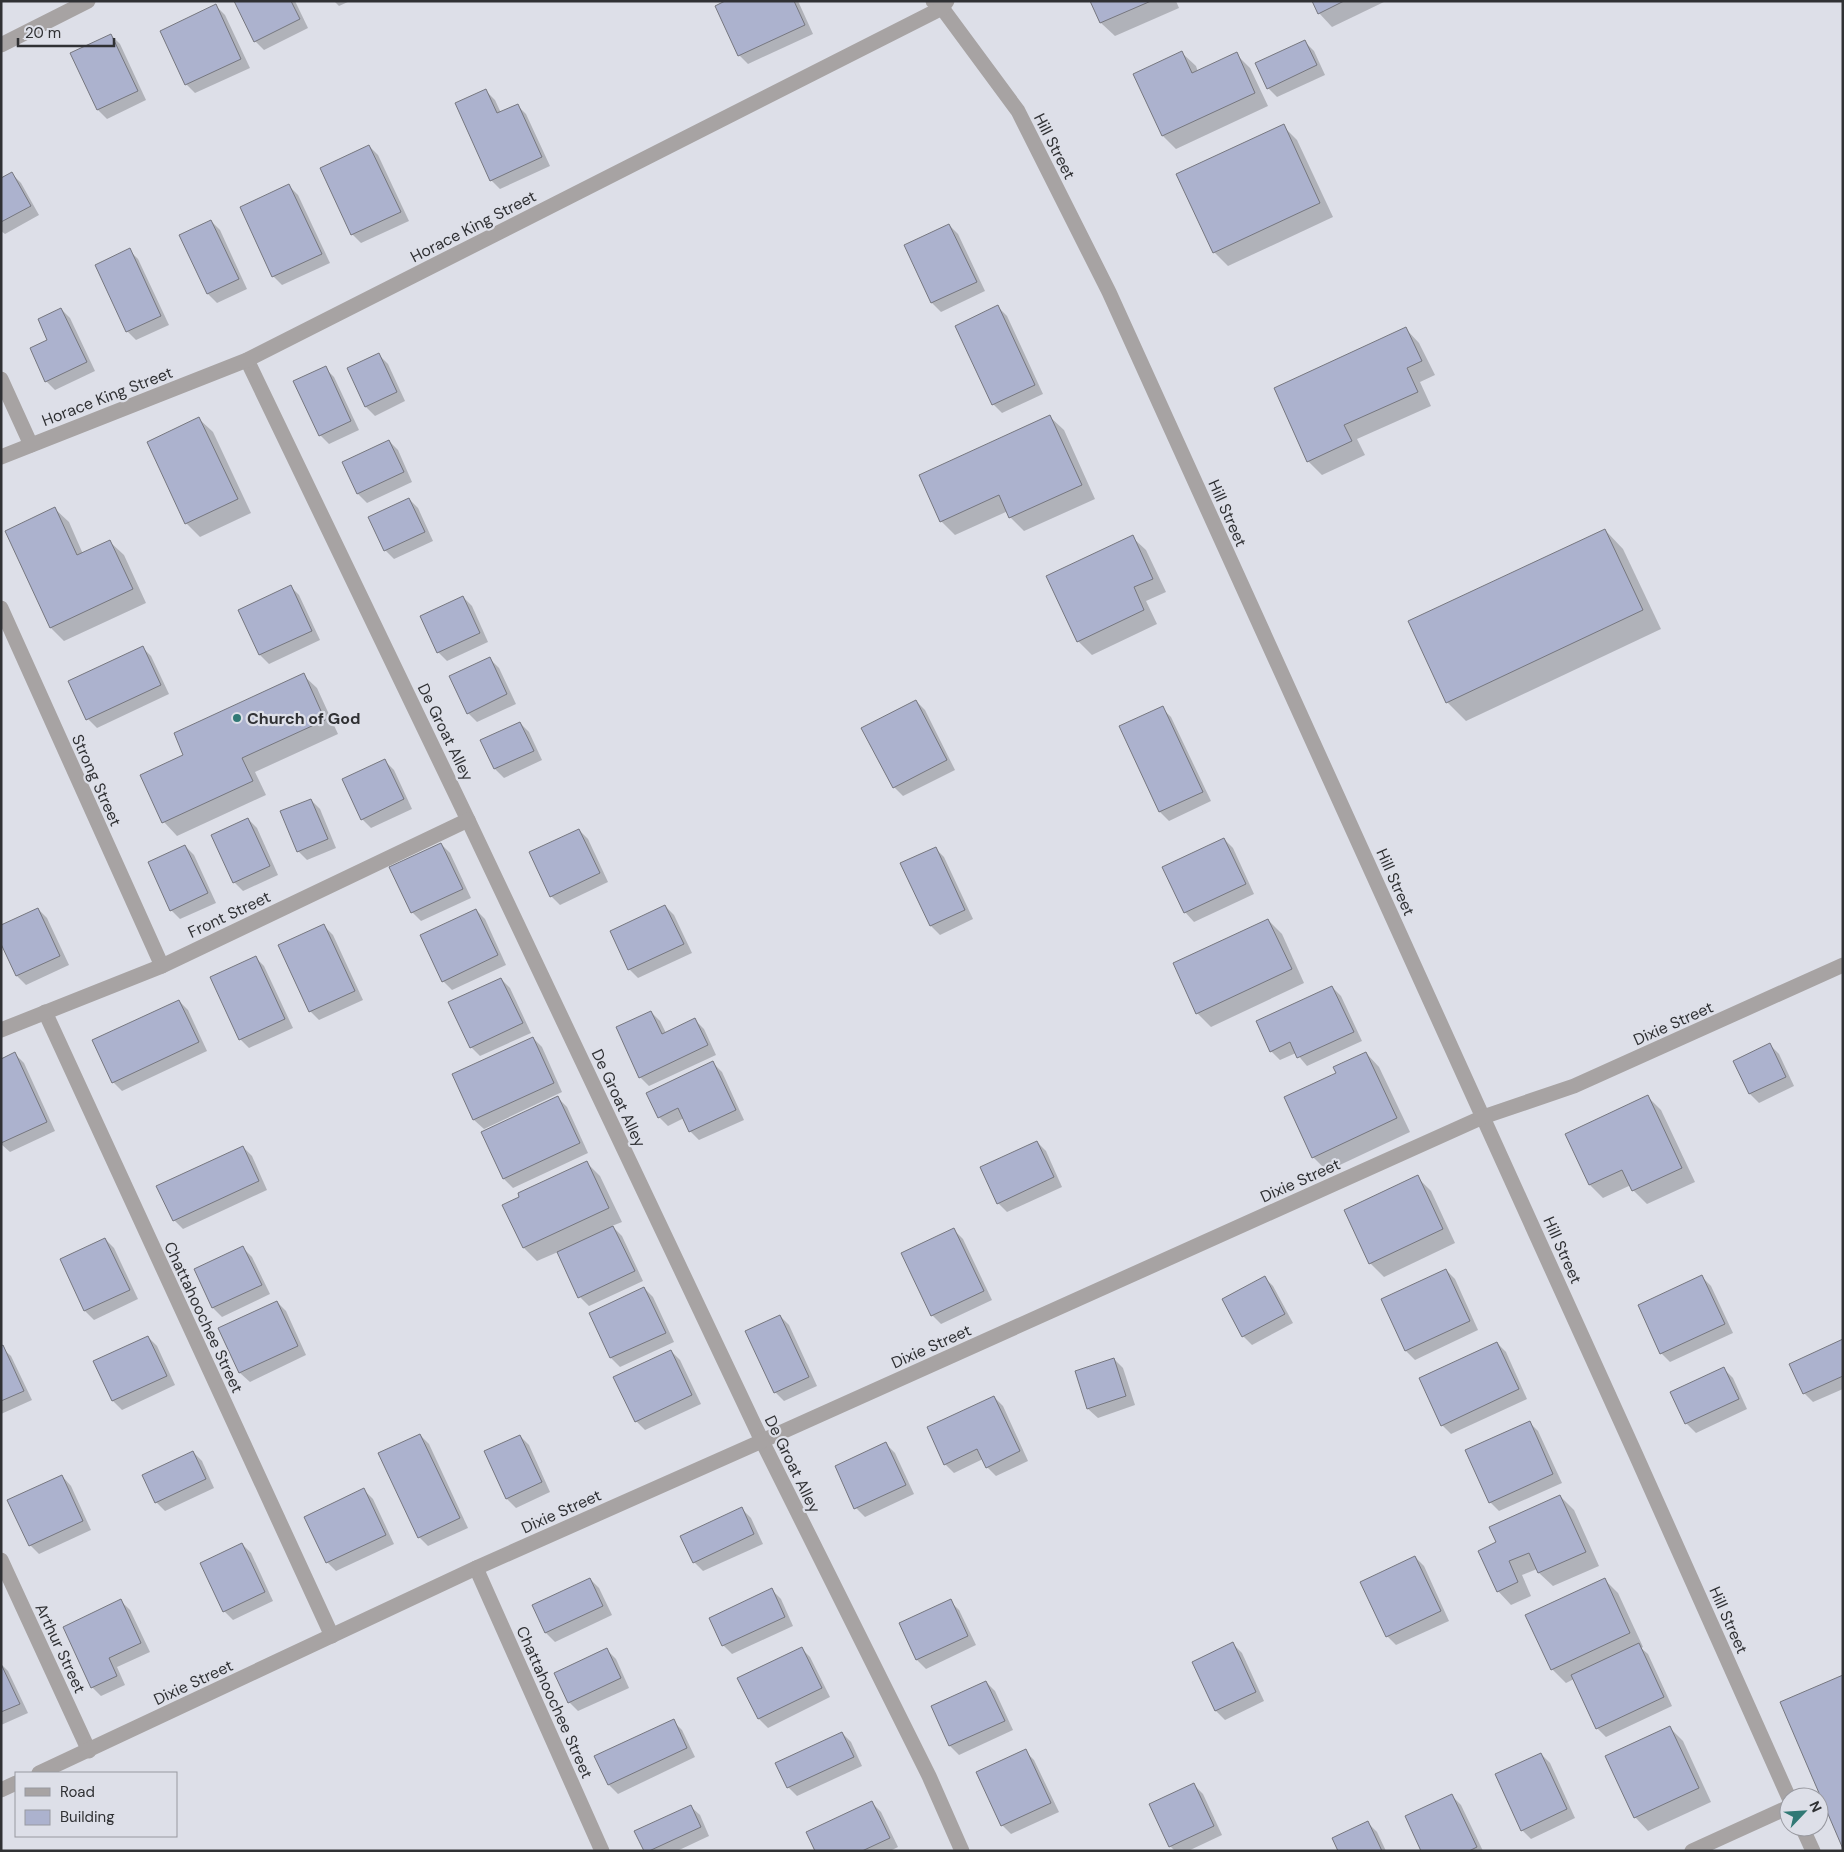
<svg xmlns="http://www.w3.org/2000/svg" width="1844" height="1852" font-family="'DM Sans',sans-serif">
	<rect width="100%" height="100%" fill="#dddfe8"/>
	<g fill="#0003">
		<path d="M235 1H295L308 28 264 50 255 41Z"/>
		<path d="M334 1H350L339 6Z"/>
		<path d="M728 1H798L813 34 748 64 739 55Z"/>
		<path d="M1092 1H1176L1179 8 1115 36 1101 23Z"/>
		<path d="M1313 1H1386L1332 27 1319 13Z"/>
		<path d="M216 6 225 15 250 68 195 93 186 84Z"/>
		<path d="M111 35 120 44 146 100 107 119 98 110 72 53Z"/>
		<path d="M1305 42 1314 51 1325 75 1277 97 1268 88Z"/>
		<path d="M1182 53 1196 66 1198 72 1236 54 1250 68 1268 106 1176 149 1163 136Z"/>
		<path d="M486 91 495 100 501 113 517 105 526 114 550 166 500 189 491 180Z"/>
		<path d="M1283 126 1297 140 1333 217 1228 266 1214 252Z"/>
		<path d="M369 146 378 155 409 221 361 243 352 234Z"/>
		<path d="M12 174 21 183 39 215 5 234 1 231V180Z"/>
		<path d="M289 186 298 195 330 263 282 285 273 276 242 208Z"/>
		<path d="M211 221 220 230 247 289 217 303 208 294 181 235Z"/>
		<path d="M949 225 958 234 985 291 941 312 932 303 906 245Z"/>
		<path d="M129 250 138 259 169 325 136 340 127 331Z"/>
		<path d="M998 307 1007 316 1043 394 1002 413 993 404Z"/>
		<path d="M61 309 70 318 95 371 55 390 46 381 49 340Z"/>
		<path d="M1406 329 1419 343 1435 375 1420 382 1431 406 1357 439 1365 455 1322 475 1308 461Z"/>
		<path d="M379 355 388 364 405 401 375 416 366 407Z"/>
		<path d="M325 368 334 377 359 430 329 444 320 435Z"/>
		<path d="M1050 417 1064 430 1095 499 1024 531 1010 517 1008 511 955 535 941 521 920 476Z"/>
		<path d="M199 419 213 432 251 513 200 537 186 523Z"/>
		<path d="M389 441 398 450 412 482 367 503 358 494Z"/>
		<path d="M409 499 418 508 433 541 394 559 385 550Z"/>
		<path d="M55 509 69 522 83 554 110 542 124 555 146 603 64 641 51 628Z"/>
		<path d="M1605 530 1623 549 1661 629 1466 721 1447 702 1409 622Z"/>
		<path d="M1132 537 1146 550 1166 592 1146 601 1157 624 1092 655 1078 641Z"/>
		<path d="M290 586 299 595 320 640 269 664 260 655 239 610Z"/>
		<path d="M463 597 472 606 488 642 447 661 438 652Z"/>
		<path d="M142 647 151 656 169 694 97 728 88 719 70 681Z"/>
		<path d="M490 659 499 668 516 704 477 722 468 713Z"/>
		<path d="M303 675 317 688 338 734 255 772 266 795 177 836 164 822Z"/>
		<path d="M916 701 925 710 955 770 903 796 894 787Z"/>
		<path d="M1162 708 1171 717 1211 801 1169 821 1160 812 1121 727Z"/>
		<path d="M520 723 529 732 542 760 504 778 495 769 482 741Z"/>
		<path d="M385 761 394 770 412 809 371 828 362 819Z"/>
		<path d="M311 800 320 809 336 848 307 860 298 851Z"/>
		<path d="M248 819 257 828 278 875 243 891 234 882Z"/>
		<path d="M579 830 588 839 608 882 560 905 551 896Z"/>
		<path d="M1224 839 1233 848 1254 894 1194 922 1185 912 1164 867Z"/>
		<path d="M441 844 450 853 471 898 421 921 412 912Z"/>
		<path d="M185 846 194 855 216 903 180 919 171 910Z"/>
		<path d="M935 848 944 857 973 919 940 935 931 926Z"/>
		<path d="M665 906 674 915 692 953 638 978 629 969 612 931Z"/>
		<path d="M38 909 47 918 69 965 26 985 17 976 1 941Z"/>
		<path d="M476 910 485 919 506 965 452 990 443 981Z"/>
		<path d="M1268 920 1282 934 1304 983 1211 1027 1197 1013Z"/>
		<path d="M324 926 333 935 363 1000 319 1020 310 1011Z"/>
		<path d="M255 957 264 966 293 1028 249 1048 240 1039Z"/>
		<path d="M501 979 510 988 531 1033 480 1056 471 1047Z"/>
		<path d="M1332 987 1341 996 1362 1041 1307 1066 1296 1053 1280 1060 1271 1051Z"/>
		<path d="M179 1001 188 1010 207 1051 122 1091 113 1082Z"/>
		<path d="M651 1012 660 1021 666 1033 695 1020 704 1029 716 1055 649 1086 640 1077Z"/>
		<path d="M533 1038 542 1047 562 1092 484 1129 474 1120 454 1075Z"/>
		<path d="M1770 1045 1779 1054 1794 1086 1759 1103 1750 1094 1735 1061Z"/>
		<path d="M1366 1053 1379 1067 1410 1132 1327 1171 1313 1157 1338 1073Z"/>
		<path d="M15 1054 24 1063 55 1131 10 1152 1 1144V1060Z"/>
		<path d="M713 1063 722 1072 744 1120 699 1140 690 1131 684 1118 668 1126 659 1117Z"/>
		<path d="M1648 1097 1661 1110 1695 1182 1647 1204 1633 1190 1631 1185 1603 1198 1590 1185Z"/>
		<path d="M558 1098 567 1107 588 1153 513 1188 504 1179 483 1133Z"/>
		<path d="M1037 1142 1046 1151 1062 1187 1007 1212 998 1203Z"/>
		<path d="M243 1147 252 1156 267 1190 183 1229 174 1220Z"/>
		<path d="M587 1163 600 1176 622 1222 612 1226 622 1236 643 1281 589 1306 580 1297 558 1252 537 1261 524 1248Z"/>
		<path d="M1417 1177 1431 1191 1455 1243 1384 1277 1370 1263Z"/>
		<path d="M954 1230 963 1239 992 1300 941 1324 932 1315Z"/>
		<path d="M105 1239 114 1248 138 1299 94 1320 85 1311Z"/>
		<path d="M243 1248 252 1257 270 1294 222 1317 213 1308 196 1270Z"/>
		<path d="M1446 1270 1455 1279 1478 1330 1415 1360 1406 1351 1383 1300Z"/>
		<path d="M1264 1277 1273 1286 1293 1323 1252 1345 1243 1336Z"/>
		<path d="M1702 1277 1711 1286 1733 1333 1670 1362 1661 1353 1639 1306Z"/>
		<path d="M644 1288 653 1297 674 1342 620 1367 611 1358 591 1313Z"/>
		<path d="M277 1302 286 1311 306 1355 250 1382 240 1373 220 1329Z"/>
		<path d="M780 1316 789 1325 817 1386 784 1401 775 1392Z"/>
		<path d="M148 1337 157 1346 175 1385 122 1410 113 1401 95 1362Z"/>
		<path d="M1843 1340V1389L1813 1402 1804 1393Z"/>
		<path d="M1497 1343 1506 1352 1527 1399 1451 1434 1442 1425Z"/>
		<path d="M1 1347 11 1356 32 1400 1 1414Z"/>
		<path d="M671 1351 680 1360 701 1404 645 1430 636 1421Z"/>
		<path d="M1114 1359 1123 1368 1135 1405 1098 1418 1088 1409 1076 1372Z"/>
		<path d="M1724 1369 1733 1378 1747 1409 1696 1433 1687 1424 1672 1393Z"/>
		<path d="M994 1397 1003 1406 1028 1461 996 1476 987 1467 983 1459 954 1473 945 1464Z"/>
		<path d="M1529 1422 1538 1431 1562 1483 1499 1511 1490 1502Z"/>
		<path d="M420 1435 429 1444 468 1528 428 1546 419 1537Z"/>
		<path d="M520 1436 529 1445 550 1492 516 1508 507 1499 485 1452Z"/>
		<path d="M886 1444 895 1453 914 1494 865 1517 856 1508Z"/>
		<path d="M193 1452 202 1461 214 1488 165 1511 156 1502Z"/>
		<path d="M62 1476 71 1486 91 1530 39 1554 30 1545Z"/>
		<path d="M364 1490 373 1499 394 1544 336 1571 327 1562Z"/>
		<path d="M1560 1496 1574 1510 1599 1566 1553 1586 1539 1573 1537 1569 1522 1575 1531 1596 1511 1605 1498 1591V1543Z"/>
		<path d="M742 1509 751 1518 763 1544 703 1571 694 1562Z"/>
		<path d="M242 1544 251 1553 273 1601 233 1620 224 1611Z"/>
		<path d="M1415 1557 1424 1566 1449 1621 1396 1645 1387 1636Z"/>
		<path d="M590 1579 599 1588 612 1615 555 1642 546 1633 534 1606Z"/>
		<path d="M1604 1579 1618 1593 1643 1647 1641 1648 1648 1654 1672 1706 1606 1737 1597 1728 1574 1679 1566 1683 1552 1669Z"/>
		<path d="M772 1590 781 1599 793 1626 732 1654 723 1645Z"/>
		<path d="M121 1601 130 1610 150 1652 117 1667 125 1685 101 1696 92 1687Z"/>
		<path d="M950 1601 959 1610 976 1645 926 1669 917 1660 901 1624Z"/>
		<path d="M1233 1644 1242 1653 1264 1701 1225 1720 1216 1711 1193 1662Z"/>
		<path d="M801 1648 810 1657 830 1697 768 1728 759 1719Z"/>
		<path d="M607 1650 616 1659 629 1688 578 1711 569 1702Z"/>
		<path d="M1 1664 8 1671 28 1713 1 1725Z"/>
		<path d="M986 1682 995 1691 1013 1730 959 1755 950 1746 932 1707Z"/>
		<path d="M673 1721 682 1730 695 1757 618 1794 609 1785Z"/>
		<path d="M1669 1727 1683 1741 1711 1802 1648 1831 1635 1817Z"/>
		<path d="M842 1733 851 1742 862 1766 797 1796 788 1787Z"/>
		<path d="M1025 1751 1034 1760 1059 1812 1011 1834 1002 1825Z"/>
		<path d="M1541 1754 1550 1763 1575 1818 1531 1839 1522 1830Z"/>
		<path d="M1194 1785 1203 1794 1222 1835 1188 1851H1175L1170 1846Z"/>
		<path d="M1452 1796 1461 1805 1483 1851H1422Z"/>
		<path d="M872 1803 881 1812 898 1847 890 1851H817Z"/>
		<path d="M690 1806 700 1815 709 1836 677 1851H645Z"/>
		<path d="M1368 1823 1377 1832 1386 1851H1339Z"/>
	</g>
	<g fill="#acb2ce" stroke="#76777f">
		<path d="M234 1H291L300 19 254 42Z"/>
		<path d="M725 1H794L805 25 738 56 715 6Z"/>
		<path d="M1090 1H1151L1100 23Z"/>
		<path d="M1312 1H1344L1318 14Z"/>
		<path d="M216 4 241 59 185 85 160 31Z"/>
		<path d="M111 34 138 91 97 110 70 53Z"/>
		<path d="M1305 40 1317 65 1267 89 1255 63Z"/>
		<path d="M1182 51 1192 73 1237 52 1255 93 1162 136 1133 74Z"/>
		<path d="M486 89 497 113 518 104 542 157 490 181 455 103Z"/>
		<path d="M1284 124 1320 203 1213 253 1176 174Z"/>
		<path d="M369 145 401 212 351 235 320 168Z"/>
		<path d="M12 172 31 206 1 222V178Z"/>
		<path d="M289 184 322 254 272 277 240 207Z"/>
		<path d="M211 220 239 279 207 294 179 235Z"/>
		<path d="M949 224 977 282 931 303 904 245Z"/>
		<path d="M130 248 161 316 126 332 95 265Z"/>
		<path d="M998 305 1035 385 992 405 955 326Z"/>
		<path d="M61 308 87 362 45 382 30 348 47 340 38 319Z"/>
		<path d="M1406 327 1422 361 1407 368 1418 392 1344 425 1352 441 1307 462 1274 388Z"/>
		<path d="M379 353 397 392 365 407 347 368Z"/>
		<path d="M326 366 351 421 319 436 293 381Z"/>
		<path d="M1050 415 1082 485 1009 518 999 495 940 522 919 475Z"/>
		<path d="M199 417 238 499 185 524 147 442Z"/>
		<path d="M389 440 404 472 357 494 342 462Z"/>
		<path d="M409 498 425 532 384 551 368 517Z"/>
		<path d="M55 507 77 555 110 540 133 589 50 628 5 531Z"/>
		<path d="M1605 529 1643 610 1446 703 1408 621Z"/>
		<path d="M1133 535 1153 579 1134 587 1144 610 1077 642 1046 576Z"/>
		<path d="M291 585 312 631 259 655 238 610Z"/>
		<path d="M463 596 480 633 437 653 420 616Z"/>
		<path d="M143 646 161 685 86 720 68 681Z"/>
		<path d="M490 657 507 694 467 714 449 676Z"/>
		<path d="M304 673 325 720 242 758 253 781 162 823 140 775 183 755 174 733Z"/>
		<path d="M916 700 947 760 893 788 861 728Z"/>
		<path d="M1163 706 1203 792 1159 812 1119 726Z"/>
		<path d="M520 722 534 751 494 769 480 740Z"/>
		<path d="M385 759 404 799 361 820 342 779Z"/>
		<path d="M311 799 328 839 297 852 280 811Z"/>
		<path d="M248 818 270 866 233 883 211 835Z"/>
		<path d="M579 829 600 873 550 897 529 852Z"/>
		<path d="M1224 838 1246 884 1184 913 1162 867Z"/>
		<path d="M441 843 463 889 411 913 389 867Z"/>
		<path d="M185 845 208 893 170 911 148 862Z"/>
		<path d="M936 847 965 910 930 926 900 863Z"/>
		<path d="M665 905 684 944 628 970 610 931Z"/>
		<path d="M38 908 60 956 16 976 1 944V925Z"/>
		<path d="M476 909 498 955 442 982 420 935Z"/>
		<path d="M1268 919 1292 969 1196 1014 1173 963Z"/>
		<path d="M324 924 355 991 309 1012 278 945Z"/>
		<path d="M256 956 285 1019 239 1040 210 977Z"/>
		<path d="M501 978 523 1023 470 1048 448 1002Z"/>
		<path d="M1332 986 1354 1032 1297 1058 1290 1042 1270 1052 1256 1021Z"/>
		<path d="M179 1000 199 1042 112 1083 92 1040Z"/>
		<path d="M651 1011 662 1034 695 1018 708 1045 639 1078 616 1027Z"/>
		<path d="M533 1037 554 1083 473 1120 452 1074Z"/>
		<path d="M1770 1043 1786 1077 1749 1094 1733 1061Z"/>
		<path d="M15 1052 47 1122 1 1143V1059Z"/>
		<path d="M1366 1052 1397 1118 1312 1158 1284 1097 1336 1073 1333 1067Z"/>
		<path d="M713 1061 736 1110 689 1132 678 1108 658 1118 646 1093Z"/>
		<path d="M1648 1095 1682 1168 1632 1191 1622 1170 1589 1185 1565 1134Z"/>
		<path d="M558 1096 580 1143 503 1179 481 1132Z"/>
		<path d="M1037 1141 1054 1177 997 1204 980 1167Z"/>
		<path d="M243 1146 259 1181 173 1221 156 1186Z"/>
		<path d="M587 1161 609 1208 523 1248 502 1205 519 1197 518 1193Z"/>
		<path d="M1418 1175 1443 1229 1369 1264 1344 1210Z"/>
		<path d="M613 1226 635 1271 578 1298 557 1252Z"/>
		<path d="M954 1228 984 1291 931 1316 901 1253Z"/>
		<path d="M105 1238 130 1290 84 1311 60 1259Z"/>
		<path d="M243 1246 262 1285 212 1308 194 1269Z"/>
		<path d="M1446 1269 1470 1321 1405 1351 1381 1299Z"/>
		<path d="M1702 1275 1725 1324 1660 1354 1638 1305Z"/>
		<path d="M1265 1276 1285 1314 1242 1337 1222 1299Z"/>
		<path d="M644 1287 666 1333 610 1358 589 1313Z"/>
		<path d="M277 1301 298 1346 239 1373 218 1328Z"/>
		<path d="M780 1315 809 1377 774 1393 745 1331Z"/>
		<path d="M148 1336 167 1376 112 1401 93 1361Z"/>
		<path d="M1843 1339V1376L1803 1394 1789 1364Z"/>
		<path d="M1497 1342 1519 1389 1441 1426 1419 1378Z"/>
		<path d="M3 1345 24 1391 1 1401V1346Z"/>
		<path d="M671 1350 692 1395 635 1422 613 1377Z"/>
		<path d="M1114 1358 1126 1396 1087 1409 1075 1371Z"/>
		<path d="M1724 1367 1739 1399 1685 1424 1670 1392Z"/>
		<path d="M994 1396 1020 1451 986 1468 977 1449 944 1465 927 1427Z"/>
		<path d="M1530 1421 1553 1474 1489 1503 1465 1450Z"/>
		<path d="M420 1434 460 1518 418 1538 378 1453Z"/>
		<path d="M520 1435 542 1482 506 1499 484 1451Z"/>
		<path d="M886 1442 906 1485 854 1509 835 1466Z"/>
		<path d="M193 1451 206 1479 155 1503 142 1475Z"/>
		<path d="M62 1475 83 1521 29 1546 7 1500Z"/>
		<path d="M364 1488 386 1535 326 1563 304 1517Z"/>
		<path d="M1560 1495 1586 1552 1538 1573 1529 1553 1509 1561 1518 1582 1497 1592 1478 1551 1496 1542 1489 1527Z"/>
		<path d="M742 1507 754 1534 693 1563 680 1536Z"/>
		<path d="M242 1543 265 1592 223 1612 200 1563Z"/>
		<path d="M1415 1556 1441 1611 1386 1637 1360 1582Z"/>
		<path d="M590 1578 603 1606 545 1633 532 1605Z"/>
		<path d="M1605 1578 1630 1633 1551 1670 1525 1615Z"/>
		<path d="M772 1588 785 1617 722 1646 709 1618Z"/>
		<path d="M121 1599 141 1643 109 1658 117 1676 91 1688 63 1627Z"/>
		<path d="M951 1599 968 1636 916 1660 899 1623Z"/>
		<path d="M1233 1642 1256 1692 1215 1711 1192 1662Z"/>
		<path d="M1639 1643 1664 1697 1596 1729 1571 1675Z"/>
		<path d="M802 1647 822 1688 758 1719 737 1678Z"/>
		<path d="M607 1648 621 1678 568 1703 554 1673Z"/>
		<path d="M1 1664 20 1704 1 1712Z"/>
		<path d="M1843 1675V1849L1780 1702Z"/>
		<path d="M986 1681 1005 1721 949 1746 931 1706Z"/>
		<path d="M674 1719 687 1748 608 1785 594 1756Z"/>
		<path d="M1670 1726 1699 1788 1634 1818 1605 1756Z"/>
		<path d="M842 1732 854 1757 787 1788 775 1763Z"/>
		<path d="M1026 1749 1051 1803 1001 1826 976 1772Z"/>
		<path d="M1541 1753 1567 1809 1521 1831 1495 1774Z"/>
		<path d="M1194 1783 1214 1826 1169 1847 1149 1804Z"/>
		<path d="M1452 1794 1477 1847 1469 1851H1421L1405 1816Z"/>
		<path d="M872 1801 890 1838 862 1851H815L806 1832Z"/>
		<path d="M691 1805 701 1827 649 1851H644L634 1831Z"/>
		<path d="M1368 1821 1382 1851H1338L1332 1838Z"/>
	</g>
	<g fill="none" stroke-linecap="round" stroke-linejoin="round">
		<g stroke="#a7a3a3" stroke-width="15">
			<path d="M933 1 942 8 1018 111 1109 292 1635 1453 1789 1798"/>
			<path d="M1 45 88 1"/>
			<path d="M247 360 468 820 762 1441 929 1776 962 1851"/>
			<path d="M1 379 31 445"/>
			<path d="M1 457 247 360 942 8 947 1"/>
			<path d="M1 608 162 966"/>
			<path d="M45 1012 332 1636"/>
			<path d="M1 1030 162 966 468 820"/>
			<path d="M1 1560 89 1751"/>
			<path d="M476 1568 602 1851"/>
			<path d="M39 1773 476 1568 762 1441 1483 1117 1574 1086 1843 965"/>
			<path d="M1 1790 16 1783"/>
			<path d="M1802 1827 1813 1851"/>
			<path d="M1692 1851 1789 1807"/>
		</g>
	</g>
	<circle fill="#317975" stroke="#dddfe8" stroke-width="2" cx="237" cy="718" r="5"/>
	<g text-anchor="middle" stroke-width="4.5" stroke-linejoin="round" paint-order="stroke">
		<g font-size="16" fill="#303134" stroke="#dddfe8">
			<text transform="translate(1055 146) rotate(63)" y="6">Hill Street</text>
			<text transform="translate(473 226) rotate(-27)" y="6">Horace King Street</text>
			<text transform="translate(107 396) rotate(-21)" y="6">Horace King Street</text>
			<text transform="translate(1228 513) rotate(66)" y="6">Hill Street</text>
			<text transform="translate(446 732) rotate(64)" y="6">De Groat Alley</text>
			<text transform="translate(97 780) rotate(66)" y="6">Strong Street</text>
			<text transform="translate(1396 882) rotate(66)" y="6">Hill Street</text>
			<text transform="translate(229 914) rotate(-25)" y="6">Front Street</text>
			<text transform="translate(1673 1023) rotate(-24)" y="6">Dixie Street</text>
			<text transform="translate(619 1098) rotate(65)" y="6">De Groat Alley</text>
			<text transform="translate(1300 1180) rotate(-24)" y="6">Dixie Street</text>
			<text transform="translate(1563 1250) rotate(66)" y="6">Hill Street</text>
			<text transform="translate(204 1317) rotate(65)" y="6">Chattahoochee Street</text>
			<text transform="translate(931 1346) rotate(-24)" y="6">Dixie Street</text>
			<text transform="translate(793 1464) rotate(64)" y="6">De Groat Alley</text>
			<text transform="translate(561 1511) rotate(-24)" y="6">Dixie Street</text>
			<text transform="translate(1729 1620) rotate(66)" y="6">Hill Street</text>
			<text transform="translate(61 1648) rotate(65)" y="6">Arthur Street</text>
			<text transform="translate(193 1682) rotate(-25)" y="6">Dixie Street</text>
			<text transform="translate(555 1702) rotate(66)" y="6">Chattahoochee Street</text>
		</g>
		<g font-size="16" font-weight="bold" fill="#303134" stroke="#dddfe8" text-anchor="start">
			<text x="247" y="724">Church of God</text>
		</g>
	</g>
	<rect width="1844" height="1852" fill="none" stroke="#303134" stroke-width="5"/>
	<rect x="15" y="1772" width="162" height="65" fill="#dddfe8" stroke="#9899a0"/>
	<rect x="25" y="1788" width="25" height="8" fill="#a7a3a3" stroke="#9899a0"/>
	<text x="60" y="1797" font-size="15" fill="#303134">Road</text>
	<rect x="25" y="1810" width="25" height="15" fill="#acb2ce" stroke="#9899a0"/>
	<text x="60" y="1822" font-size="15" fill="#303134">Building</text>
	<g transform="translate(1804 1812) rotate(65)"><circle r="24" fill="#dddfe8" stroke="#9899a0"/>
	<path d="M0-4L9 19L0 12L-9 19Z" fill="#317975"/>
	<text y="-8" font-size="14" font-weight="bold" text-anchor="middle" fill="#303134">N</text>
	</g>
	<path d="M18 38v8h96v-8" fill="none" stroke="#303134" stroke-width="2.5"/>
	<text x="25" y="38" font-size="15" fill="#303134" stroke="#dddfe8" stroke-width="4" paint-order="stroke">20 m</text>
</svg>
